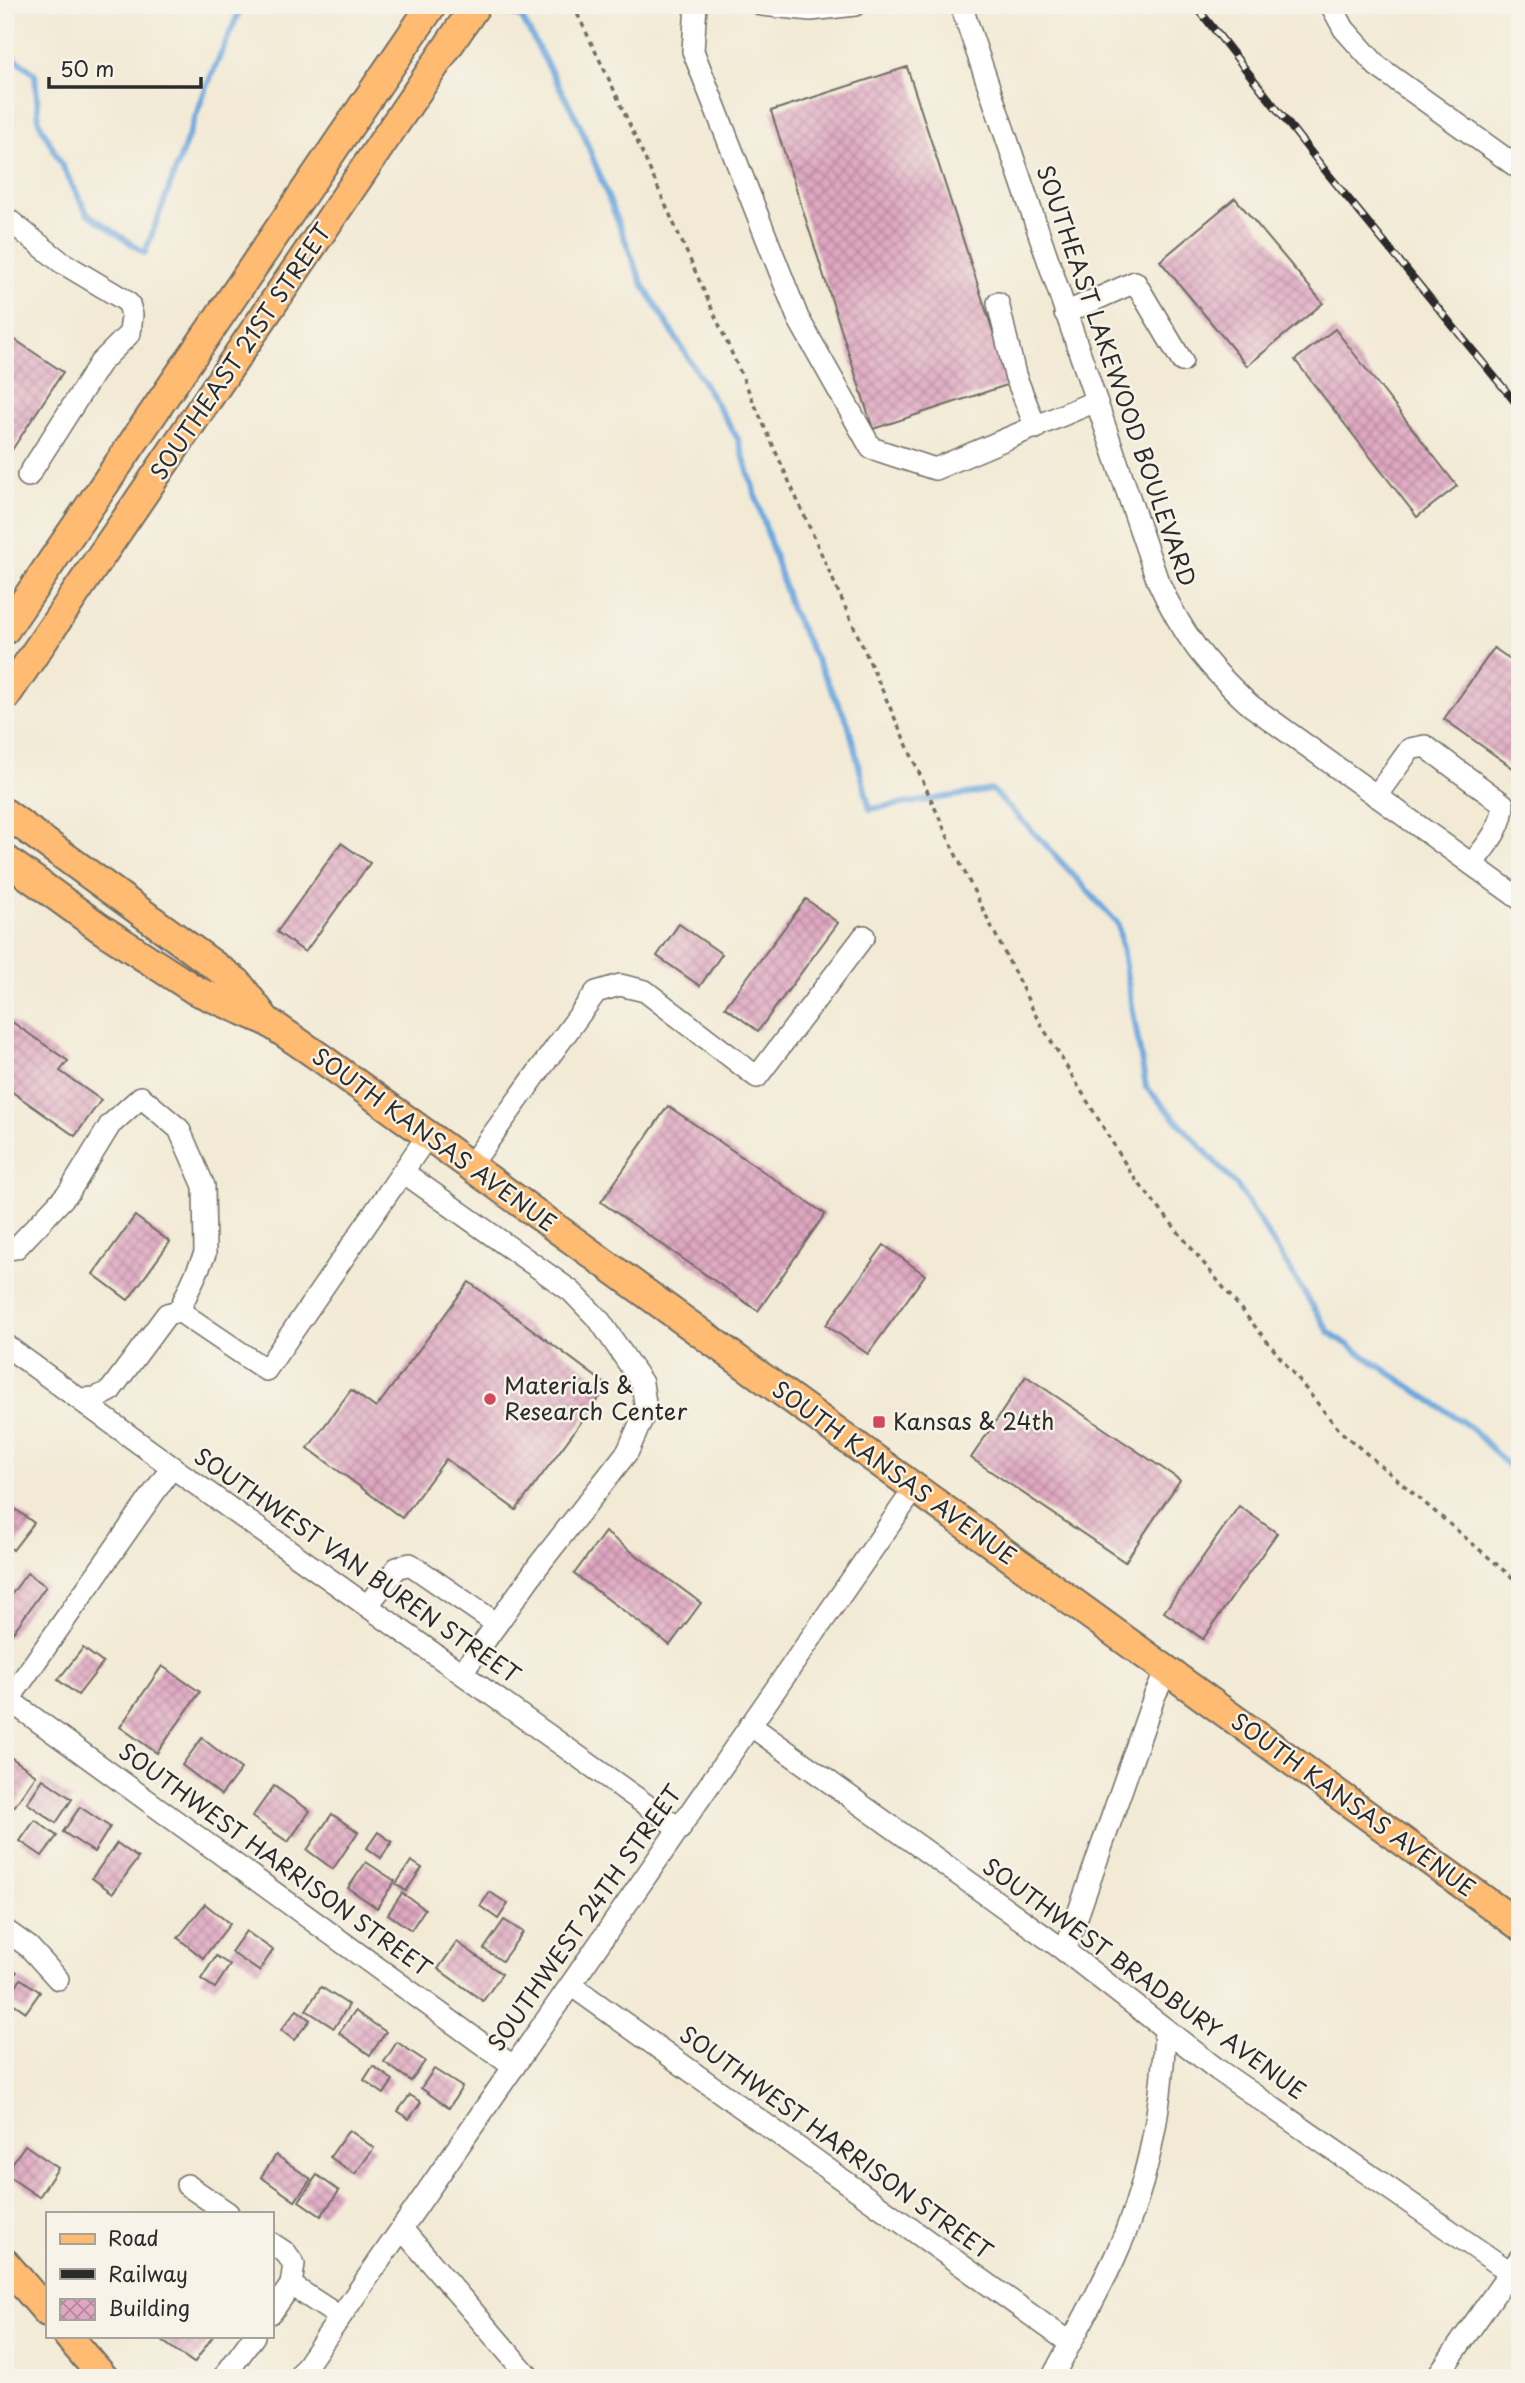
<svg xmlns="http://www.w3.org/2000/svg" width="1525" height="2383" font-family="'Playpen Sans',sans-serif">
	<defs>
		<pattern id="building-cross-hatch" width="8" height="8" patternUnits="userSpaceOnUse" patternTransform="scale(1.75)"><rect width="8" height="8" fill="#dfa7c1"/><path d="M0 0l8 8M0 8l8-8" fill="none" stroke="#b5889d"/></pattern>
	</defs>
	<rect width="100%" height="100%" fill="#f7f3e8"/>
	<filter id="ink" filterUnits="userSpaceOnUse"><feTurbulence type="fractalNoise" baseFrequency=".0143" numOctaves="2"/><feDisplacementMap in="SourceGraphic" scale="14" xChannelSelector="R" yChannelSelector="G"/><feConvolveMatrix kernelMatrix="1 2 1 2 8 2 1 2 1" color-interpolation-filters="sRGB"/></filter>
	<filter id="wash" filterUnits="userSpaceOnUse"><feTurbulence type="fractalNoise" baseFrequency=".00686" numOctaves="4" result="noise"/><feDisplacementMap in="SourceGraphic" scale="28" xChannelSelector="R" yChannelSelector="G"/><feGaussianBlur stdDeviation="1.57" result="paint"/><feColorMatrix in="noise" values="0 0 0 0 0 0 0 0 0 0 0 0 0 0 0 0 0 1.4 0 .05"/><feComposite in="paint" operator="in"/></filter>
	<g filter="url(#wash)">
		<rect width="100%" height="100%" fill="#f2ead5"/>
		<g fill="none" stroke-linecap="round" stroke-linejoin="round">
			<g stroke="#6ea8de" stroke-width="6">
				<path d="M494 5 522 18 579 123 642 283 738 439 791 609 848 723 870 809 992 790 1043 842 1118 924 1146 1087 1238 1187 1329 1332 1470 1427 1520 1478"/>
				<path d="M5 51 35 74 39 122 87 213 145 253 206 88 242 5"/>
			</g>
		</g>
		<g id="blocks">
			<g fill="url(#building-cross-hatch)">
				<path d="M907 67 1010 384 873 429 771 111Z"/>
				<path d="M1235 198 1323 303 1247 366 1160 261Z"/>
				<path d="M1335 329 1457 486 1417 517 1295 360Z"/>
				<path d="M5 333 63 372 10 453 5 450Z"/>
				<path d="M1494 648 1520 666V773L1444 719Z"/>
				<path d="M341 843 370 863 305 952 277 932Z"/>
				<path d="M806 899 838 923 758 1031 725 1007Z"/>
				<path d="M679 924 722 954 700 986 657 956Z"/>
				<path d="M5 1017 68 1061 60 1071 101 1100 75 1136 5 1087Z"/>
				<path d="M668 1106 825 1214 758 1311 601 1202Z"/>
				<path d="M135 1216 170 1242 128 1300 93 1274Z"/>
				<path d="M884 1245 925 1275 868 1354 826 1325Z"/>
				<path d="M469 1282 608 1386 516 1510 446 1459 402 1518 308 1448 351 1390 376 1408Z"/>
				<path d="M1026 1376 1180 1480 1125 1562 971 1458Z"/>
				<path d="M1239 1506 1277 1533 1203 1639 1164 1612Z"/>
				<path d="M14 1508 34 1523 13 1550 5 1544V1519Z"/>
				<path d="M605 1532 701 1603 670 1645 574 1574Z"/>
				<path d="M27 1573 46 1586 9 1638 5 1635V1603Z"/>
				<path d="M83 1648 103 1663 78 1695 58 1680Z"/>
				<path d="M162 1666 200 1692 157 1753 120 1727Z"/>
				<path d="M202 1738 241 1769 221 1795 182 1765Z"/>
				<path d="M9 1756 36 1775 14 1807 5 1801V1760Z"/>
				<path d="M43 1779 72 1799 56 1823 27 1803Z"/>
				<path d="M274 1786 310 1811 288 1842 252 1817Z"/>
				<path d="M80 1807 110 1827 94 1852 63 1832Z"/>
				<path d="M332 1814 358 1832 333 1869 307 1850Z"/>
				<path d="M35 1820 57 1836 42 1856 20 1841Z"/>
				<path d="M378 1832 392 1842 381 1858 367 1848Z"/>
				<path d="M117 1843 138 1858 113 1893 92 1878Z"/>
				<path d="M411 1861 422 1868 406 1891 396 1884Z"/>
				<path d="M366 1862 395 1881 377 1908 348 1888Z"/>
				<path d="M490 1892 508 1904 498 1919 480 1906Z"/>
				<path d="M402 1893 425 1909 411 1930 388 1914Z"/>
				<path d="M205 1904 230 1924 203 1958 178 1938Z"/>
				<path d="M504 1920 523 1932 502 1961 484 1949Z"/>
				<path d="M246 1931 273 1950 259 1971 231 1952Z"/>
				<path d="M457 1942 502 1974 483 2001 438 1969Z"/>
				<path d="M216 1956 230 1965 215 1988 201 1979Z"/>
				<path d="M5 1963 17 1972 5 1989Z"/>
				<path d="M21 1979 40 1992 26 2012 7 1999Z"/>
				<path d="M321 1987 349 2005 334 2028 306 2010Z"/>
				<path d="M297 2010 310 2020 294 2040 281 2030Z"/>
				<path d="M355 2011 386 2032 370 2055 339 2033Z"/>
				<path d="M397 2042 425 2061 411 2081 384 2062Z"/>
				<path d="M373 2066 393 2080 384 2094 364 2080Z"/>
				<path d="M434 2069 462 2087 449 2108 421 2088Z"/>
				<path d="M410 2095 421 2102 409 2119 398 2111Z"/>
				<path d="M349 2130 374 2148 355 2174 330 2157Z"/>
				<path d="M25 2145 58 2168 39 2197 5 2174Z"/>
				<path d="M276 2155 311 2179 295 2201 261 2177Z"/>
				<path d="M317 2175 339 2191 321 2216 299 2201Z"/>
				<path d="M155 2336H213L194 2363Z"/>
			</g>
		</g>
	</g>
	<g filter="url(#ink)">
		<use href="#blocks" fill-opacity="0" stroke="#716e66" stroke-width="2"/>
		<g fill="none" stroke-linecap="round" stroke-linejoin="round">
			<defs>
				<g id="minor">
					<path d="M696 5 693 51 798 318 871 448 935 469 1096 401"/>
					<path d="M762 5 811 10 855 5"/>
					<path d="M961 5 1157 579C1182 634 1205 664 1250 705L1520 899"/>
					<path d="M1331 5 1344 29 1377 66 1520 169"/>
					<path d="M5 217 61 262 123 299 129 304 132 315 130 333 100 363 28 476"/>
					<path d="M998 303 1015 375 1036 428"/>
					<path d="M1065 313 1135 282 1182 361"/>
					<path d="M1376 796 1410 749 1425 746 1503 804C1503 828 1486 845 1472 864"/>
					<path d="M470 1166 596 992 620 985 645 991 757 1077 864 936"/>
					<path d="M403 1172 571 1291 600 1321 642 1383 646 1410 628 1451 538 1566 462 1673"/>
					<path d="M5 1249 16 1248 69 1192 110 1125 141 1097 179 1129 204 1186 205 1254 179 1311"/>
					<path d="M5 1345 172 1467 680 1829"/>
					<path d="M79 1399 96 1398 110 1391 167 1314 179 1311 266 1370 428 1135"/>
					<path d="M367 1606 397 1568 410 1564 497 1624"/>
					<path d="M5 1697 514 2067"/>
					<path d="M5 1705 172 1467"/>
					<path d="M750 1725 1065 1951 1218 2070 1510 2272"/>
					<path d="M5 1930 29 1947 58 1979"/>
					<path d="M1065 1951 1154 1697 1167 1670"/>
					<path d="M571 1985 1070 2343"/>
					<path d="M187 2185 228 2213"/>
					<path d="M402 2229 530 2378"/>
					<path d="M271 2243 286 2253 294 2264 291 2285 340 2317"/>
					<path d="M271 2313 291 2285"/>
					<path d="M223 2378 254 2336"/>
					<path d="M298 2378 915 1488"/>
					<path d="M1052 2378C1073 2338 1095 2299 1114 2259 1148 2187 1162 2109 1165 2031"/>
					<path d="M1436 2378 1520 2258"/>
				</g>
				<g id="major">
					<path d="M5 630 432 5"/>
					<path d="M5 697 476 5"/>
					<path d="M5 813 237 982 265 1019"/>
					<path d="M5 859 100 928 195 990 267 1021 321 1058 1520 1926"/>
					<path d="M5 2263 47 2312"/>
					<path d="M68 2336 104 2378"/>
				</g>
			</defs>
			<use href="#minor" stroke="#716e66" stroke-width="24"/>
			<use href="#major" stroke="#716e66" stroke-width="32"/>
			<path stroke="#716e66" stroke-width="3.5" stroke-dasharray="5 5" stroke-linecap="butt" d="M573 5 616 94 955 853 1036 1016 1132 1175 1340 1431 1520 1584"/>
			<use href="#minor" stroke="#fff" stroke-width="21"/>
			<use href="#major" stroke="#febb71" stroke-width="28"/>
			<defs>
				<path id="rail" d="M1195 5 1324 169 1520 408"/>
			</defs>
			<use href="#rail" stroke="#2b2b2b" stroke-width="8"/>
			<use href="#rail" stroke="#f7f3e8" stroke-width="5" stroke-dasharray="16" stroke-linecap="butt"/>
		</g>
	</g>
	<g fill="#d1495b" stroke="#f7f3e8" stroke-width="2.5">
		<circle cx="490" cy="1399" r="7"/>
		<rect x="872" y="1415" width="14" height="14" rx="3.5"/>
	</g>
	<g text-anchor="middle" stroke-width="5" stroke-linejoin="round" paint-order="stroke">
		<g font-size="23" fill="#2b2b2b" stroke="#f7f3e8">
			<text transform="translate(241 352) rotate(-56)" y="8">SOUTHEAST 21ST STREET</text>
			<text transform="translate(1116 376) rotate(71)" y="8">SOUTHEAST LAKEWOOD BOULEVARD</text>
			<text transform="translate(434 1140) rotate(36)" y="8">SOUTH KANSAS AVENUE</text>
			<text transform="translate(894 1473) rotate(36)" y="8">SOUTH KANSAS AVENUE</text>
			<text transform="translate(357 1566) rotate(35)" y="8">SOUTHWEST VAN BUREN STREET</text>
			<text transform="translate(1353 1805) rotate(36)" y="8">SOUTH KANSAS AVENUE</text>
			<text transform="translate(275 1860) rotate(36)" y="8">SOUTHWEST HARRISON STREET</text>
			<text transform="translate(585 1918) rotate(-55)" y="8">SOUTHWEST 24TH STREET</text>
			<text transform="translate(1144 1979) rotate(36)" y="8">SOUTHWEST BRADBURY AVENUE</text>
			<text transform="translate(836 2143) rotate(36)" y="8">SOUTHWEST HARRISON STREET</text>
		</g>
		<g font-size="23" fill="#2b2b2b" stroke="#f7f3e8" text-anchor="start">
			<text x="504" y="1394">Materials &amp;<tspan x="504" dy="26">Research Center</tspan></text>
			<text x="893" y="1430">Kansas &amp; 24th</text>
		</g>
	</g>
	<rect width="1525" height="2383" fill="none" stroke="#f7f3e8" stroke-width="28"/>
	<rect x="46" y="2212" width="228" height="126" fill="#f7f3e8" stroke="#a5a39c" stroke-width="2"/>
	<rect x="60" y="2234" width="35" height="10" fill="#febb71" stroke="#a5a39c" stroke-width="2"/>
	<text x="108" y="2246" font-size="21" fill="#2b2b2b">Road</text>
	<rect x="60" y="2269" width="35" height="10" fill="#2b2b2b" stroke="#a5a39c" stroke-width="2"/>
	<text x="108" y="2282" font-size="21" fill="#2b2b2b">Railway</text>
	<rect x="60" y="2299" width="35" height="21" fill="url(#building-cross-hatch)" stroke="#a5a39c" stroke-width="2"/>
	<text x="108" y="2316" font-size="21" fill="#2b2b2b">Building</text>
	<path d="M49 77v10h152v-10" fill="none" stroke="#2b2b2b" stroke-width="3.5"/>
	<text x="60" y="77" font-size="21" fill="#2b2b2b" stroke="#f7f3e8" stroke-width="5" paint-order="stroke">50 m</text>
</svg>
